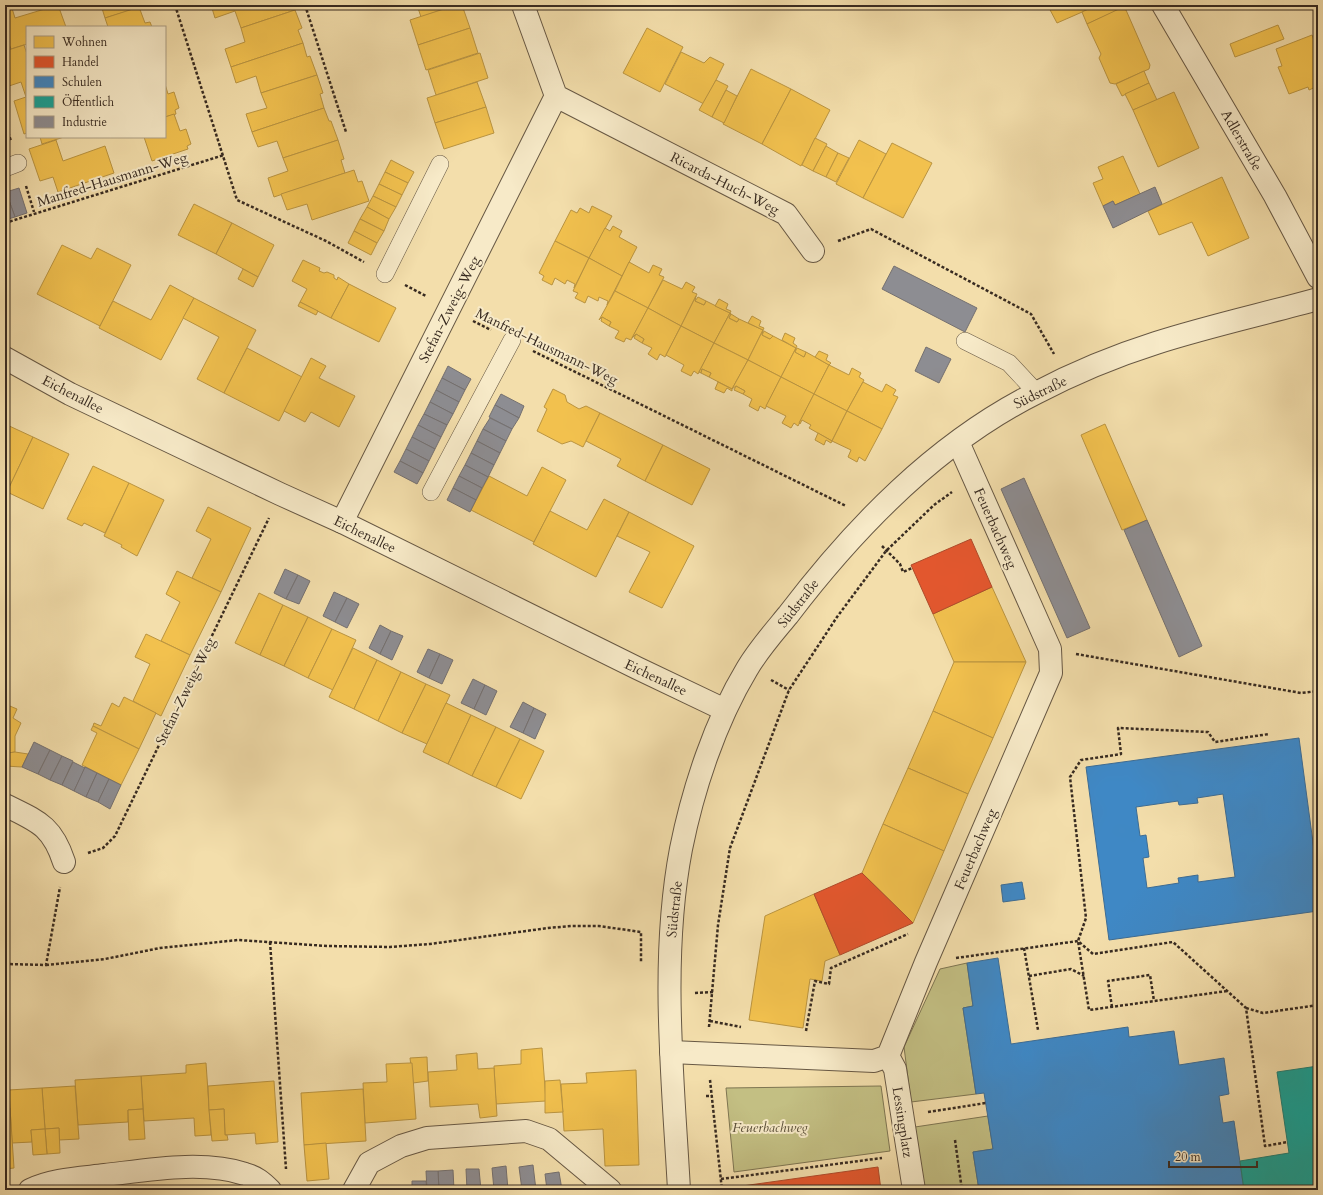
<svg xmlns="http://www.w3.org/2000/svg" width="1323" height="1195" font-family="Cardo,serif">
	<rect width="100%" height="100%" fill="#f3deab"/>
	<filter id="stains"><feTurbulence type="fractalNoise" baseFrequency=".005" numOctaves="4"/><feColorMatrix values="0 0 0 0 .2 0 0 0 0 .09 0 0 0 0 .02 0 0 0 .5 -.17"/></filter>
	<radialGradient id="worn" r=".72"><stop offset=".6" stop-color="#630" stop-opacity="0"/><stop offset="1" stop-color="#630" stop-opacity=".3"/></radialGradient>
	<g fill="#c3bf83" stroke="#7e7552">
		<path d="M967 963 973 1006 963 1008 976 1094 911 1102 904 1047 940 969Z"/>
		<path d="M881 1086 890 1151 734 1172 726 1088Z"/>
		<path d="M988 1116 993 1149 973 1152 979 1190H925L915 1127Z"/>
	</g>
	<g fill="#f2c14e" stroke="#ba9440">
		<path d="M5 5H11L15 18 58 5 66 27H27V44L11 49 5 34Z"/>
		<path d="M101 5H140L141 7 105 18Z"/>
		<path d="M211 5H294L295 10 241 28 235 11 215 18Z"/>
		<path d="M417 5H456L421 17Z"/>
		<path d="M456 5H462L470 28 418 45 410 20Z"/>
		<path d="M1087 5 1089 9 1057 23 1048 6Z"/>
		<path d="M1097 5H1113L1116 11 1087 24 1082 12Z"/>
		<path d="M139 7 145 23 150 22 152 27H108L105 18Z"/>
		<path d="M1121 8 1126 10 1150 65 1149 69 1115 84 1110 83 1099 58 1101 54 1087 24Z"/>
		<path d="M295 10 302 28 298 30 303 43 231 67 225 49 245 42 241 28Z"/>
		<path d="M1278 25 1284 39 1235 57 1230 44Z"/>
		<path d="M470 28 478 53 426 70 418 45Z"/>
		<path d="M647 28 683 47 660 92 623 73Z"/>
		<path d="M1312 35 1318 51V86L1309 90 1308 87 1289 94 1278 67 1282 66 1276 49Z"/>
		<path d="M303 43 307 57 310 56 317 75 261 93 256 76 236 83 231 67Z"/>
		<path d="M24 45 27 54 26 97 21 82 9 86 5 74V51Z"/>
		<path d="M681 52 704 63 710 57 724 64 704 104 665 84Z"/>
		<path d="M480 53 488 78 436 95 428 70Z"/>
		<path d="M751 69 791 89 762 144 723 124Z"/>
		<path d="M1144 71 1149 83 1122 96 1116 84Z"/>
		<path d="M317 75 323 93 320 94 324 108 252 132 246 114 267 108 261 93Z"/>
		<path d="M716 80 728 86 712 117 699 110Z"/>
		<path d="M477 82 486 107 435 123 427 98Z"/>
		<path d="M1149 83 1157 100 1133 110 1125 94Z"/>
		<path d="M165 84 168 94 174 92 179 108 175 110 176 114 165 117Z"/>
		<path d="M791 89 830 110 801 166 762 144Z"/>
		<path d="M726 90 737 96 724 123 712 117Z"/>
		<path d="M1174 92 1199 148 1158 167 1133 110Z"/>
		<path d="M26 97 27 133 24 134 14 101Z"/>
		<path d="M486 107 494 133 444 149 435 123Z"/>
		<path d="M324 108 329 121H331L338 140 283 158 277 141 258 147 252 132Z"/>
		<path d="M174 114 180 131 186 129 191 144 187 146 188 149 152 161 144 137H165V117Z"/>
		<path d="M40 137H64L42 144Z"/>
		<path d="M815 138 827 144 813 171 802 165Z"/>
		<path d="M56 140 63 161 105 146 114 173 58 192 53 177 40 181 29 149Z"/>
		<path d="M338 140 344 159 341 160 345 173 274 197 268 178 288 171 283 158Z"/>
		<path d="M859 140 886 154 863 198 836 184Z"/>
		<path d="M892 143 932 163 903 218 863 198Z"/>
		<path d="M826 146 838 153 826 177 813 171Z"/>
		<path d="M838 153 849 158 836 182 826 177Z"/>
		<path d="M1123 156 1140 194 1115 205 1113 201 1103 206 1093 183 1103 179 1098 167Z"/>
		<path d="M391 160 414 172 408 183 385 172Z"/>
		<path d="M354 170 358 182 362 181 369 201 312 220 307 204 287 210 281 194Z"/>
		<path d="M385 172 408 183 402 195 379 184Z"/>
		<path d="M1222 177 1249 238 1208 256 1192 222 1159 235 1148 211Z"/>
		<path d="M379 184 402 195 396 207 373 196Z"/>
		<path d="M373 196 396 207 389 219 367 207Z"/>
		<path d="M194 204 232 223 216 254 178 235Z"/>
		<path d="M592 206 612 216 589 258 555 241 571 210 577 213 580 208 589 213Z"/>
		<path d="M367 207 389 219 384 231 360 219Z"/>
		<path d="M360 219 384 231 377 243 354 231Z"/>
		<path d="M232 223 274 245 258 277 216 254Z"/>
		<path d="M613 226 622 231 619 237 637 247 622 276 589 258 605 228 610 231Z"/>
		<path d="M354 231 377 243 371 255 348 243Z"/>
		<path d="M555 241 589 258 574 288 575 284 567 280 565 284 555 278 552 285 542 280 544 276 539 273Z"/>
		<path d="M62 245 91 259 97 248 131 265 100 326 37 294Z"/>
		<path d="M589 258 622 276 607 305 608 301 599 297 598 301 588 296 585 303 575 298 578 293 573 291Z"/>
		<path d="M303 260 320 268 319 271 324 273 327 272 334 275V278L337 280 338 277 349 284 331 318 300 302 307 289 292 281Z"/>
		<path d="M629 262 649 273 653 265 662 269 659 275 664 277 648 308 615 291Z"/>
		<path d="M243 269 258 277 253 287 238 279Z"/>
		<path d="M663 280 682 289 686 282 695 287 692 292 697 294 681 326 648 308Z"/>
		<path d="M349 284 396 308 379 342 331 318Z"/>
		<path d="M170 285 194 298 161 360 99 328 113 301 151 320Z"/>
		<path d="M615 291 648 308 631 340 626 338 624 342 615 338 619 331 609 326 611 322 602 317 599 320Z"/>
		<path d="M696 296 695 301 704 305 706 301 730 313 714 343 681 326Z"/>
		<path d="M698 297 706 301 704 305 695 301Z"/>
		<path d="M194 298 256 330 224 393 197 379 219 337 183 318Z"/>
		<path d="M719 299 728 304 726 309 731 311 730 313 715 306Z"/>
		<path d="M300 302 318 311 316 315 298 306Z"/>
		<path d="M648 308 681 326 665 357 660 354 657 360 648 354 652 348 642 343 644 339 636 334 632 338Z"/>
		<path d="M730 313 731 314 729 318 737 322 739 319 763 330 748 360 714 343Z"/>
		<path d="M731 314 739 319 737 322 729 318Z"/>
		<path d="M752 316 761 321 759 326 764 328 763 330 748 323Z"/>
		<path d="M602 317 611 322 609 326 601 321Z"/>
		<path d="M681 326 714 343 698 374 694 371 691 376 681 371 684 365 666 355Z"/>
		<path d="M763 330 762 335 770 339 773 336 796 348 781 377 748 360Z"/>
		<path d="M764 331 773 336 770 339 762 335Z"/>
		<path d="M785 333 795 338 793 343 797 346 796 348 782 340Z"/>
		<path d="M636 334 644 339 642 343 634 338Z"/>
		<path d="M714 343 748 360 732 389 709 377 711 373 702 369 701 373 699 372Z"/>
		<path d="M247 348 302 377 279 421 224 393Z"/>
		<path d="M796 348 795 352 804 357 806 352 829 365 814 394 781 377Z"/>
		<path d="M797 348 806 352 804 357 795 352Z"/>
		<path d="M819 351 828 355 826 360 831 363 829 365 815 357Z"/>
		<path d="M311 358 326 366 319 378 355 396 339 427 311 412 305 422 284 411Z"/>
		<path d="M748 360 781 377 765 409 760 406 758 411 749 406 752 399 743 394 745 391 736 386 732 389Z"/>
		<path d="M829 365 849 375 852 368 861 373 859 377 864 380 847 411 814 394Z"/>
		<path d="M702 369 711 373 709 377 701 373Z"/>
		<path d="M781 377 814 394 798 426 794 423 791 428 782 423 786 416 766 406Z"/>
		<path d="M718 382 732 389V391L727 388 724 393 715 389Z"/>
		<path d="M863 382 882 392 886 384 896 390 893 395 898 397 882 429 847 411Z"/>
		<path d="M736 386 745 391 743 394 734 390Z"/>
		<path d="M553 389 565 395 567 402 579 409 586 406 600 413 583 447 571 441 562 444 537 431 547 409 544 407Z"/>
		<path d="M814 394 847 411 832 441 809 428 811 425 802 420 800 424 799 423Z"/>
		<path d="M847 411 882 429 865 461 859 457 857 462 848 457 851 450 832 441Z"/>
		<path d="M600 413 663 445 645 481 617 466 621 459 586 441Z"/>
		<path d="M5 424 33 437 7 492 5 491Z"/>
		<path d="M1105 424 1147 520 1122 530 1081 435Z"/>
		<path d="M818 433 832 441 831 443 826 440 824 445 815 440Z"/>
		<path d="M33 437 69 454 43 509 7 492Z"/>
		<path d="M663 445 710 469 692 505 645 481Z"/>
		<path d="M93 466 129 483 105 533 84 523 82 526 67 519Z"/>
		<path d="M542 467 566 480 534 542 471 510 489 476 527 496Z"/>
		<path d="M129 483 164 500 137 556 121 547 122 545 104 536Z"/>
		<path d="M604 499 629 512 596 577 533 544 550 511 587 530Z"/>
		<path d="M208 507 251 528 221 592 192 578 211 539 196 531Z"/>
		<path d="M629 512 694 546 662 608 629 592 650 552 617 536Z"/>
		<path d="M177 571 221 592 190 655 161 641 180 602 166 594Z"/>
		<path d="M992 587 1026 662H954L933 614Z"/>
		<path d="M259 593 283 605 260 655 235 643Z"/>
		<path d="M283 605 308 617 284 666 260 655Z"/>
		<path d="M308 617 332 629 308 678 284 666Z"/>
		<path d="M332 629 356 640 333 690 308 678Z"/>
		<path d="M146 634 190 655 161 716 133 701 150 664 135 657Z"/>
		<path d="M353 648 377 660 354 709 329 697Z"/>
		<path d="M377 660 401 672 378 721 354 709Z"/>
		<path d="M954 662H1026L993 738 933 711Z"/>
		<path d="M401 672 426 684 402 733 378 721Z"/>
		<path d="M426 684 450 695 427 744 402 733Z"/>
		<path d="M124 697 156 713 139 749 93 726 94 723 101 726 112 703 119 707Z"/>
		<path d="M446 703 471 715 448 764 423 752Z"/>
		<path d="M5 704 17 709 13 718 21 723 15 736V752L8 753 5 758Z"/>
		<path d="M933 711 993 738 968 794 908 768Z"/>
		<path d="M471 715 496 727 472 776 448 764Z"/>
		<path d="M93 726 139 749 121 785 82 765 97 733 91 730Z"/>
		<path d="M496 727 520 739 496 787 472 776Z"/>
		<path d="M520 739 544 751 521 799 496 787Z"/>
		<path d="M15 752 28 754 22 767 5 766V758L8 753Z"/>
		<path d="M908 768 968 794 944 851 883 824Z"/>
		<path d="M883 824 944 851 913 923 862 873Z"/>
		<path d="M814 894 840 955 825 961 822 981 810 979 803 1028 749 1020 765 916Z"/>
		<path d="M542 1048 546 1101 496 1104 494 1066 521 1064V1050Z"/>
		<path d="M477 1053 478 1069 494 1068 497 1116 480 1118 478 1104 430 1107 428 1072 457 1070 456 1055Z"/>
		<path d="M427 1057 428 1081 413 1083 410 1058Z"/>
		<path d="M206 1063 211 1135 195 1136 194 1118 144 1121 141 1076 186 1073V1065Z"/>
		<path d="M410 1063H412L416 1119 365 1123 363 1083 387 1082 386 1064Z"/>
		<path d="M636 1070 639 1165 605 1166 603 1129 564 1131 561 1084 587 1083 586 1073Z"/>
		<path d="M141 1076 143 1109 128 1110V1122L78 1125 75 1080Z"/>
		<path d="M560 1080 563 1112 545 1113V1081Z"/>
		<path d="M274 1081 278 1142 256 1144 255 1133 225 1135 224 1109 209 1110 208 1086Z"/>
		<path d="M75 1086 79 1139 59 1140V1128L45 1129 42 1088Z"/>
		<path d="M42 1088 45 1129 31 1130 32 1142 12 1143 9 1090Z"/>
		<path d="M363 1089 366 1141 304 1145 301 1093Z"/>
		<path d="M5 1108H10L14 1168 5 1169Z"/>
		<path d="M143 1109 145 1139 129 1140 128 1110Z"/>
		<path d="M224 1109 225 1135H227L228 1140 212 1141 209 1110Z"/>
		<path d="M59 1128 60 1153 47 1154 45 1129Z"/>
		<path d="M45 1129 47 1154 33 1155 31 1130Z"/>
		<path d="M326 1143 329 1179 307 1181 304 1145Z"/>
	</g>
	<g fill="#e4572e" stroke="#b04a2a">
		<path d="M971 539 992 587 933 614 911 565Z"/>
		<path d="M862 873 913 923 840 955 814 894Z"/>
		<path d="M878 1167 881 1190H729L728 1188Z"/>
	</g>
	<g fill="#3f88c5" stroke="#3d6c94" fill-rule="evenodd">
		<path d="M1299 738 1318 880V911L1109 940 1086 767ZM1223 794 1235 877 1198 882V875L1178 878 1179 883 1147 888 1143 858 1149 857 1146 835 1140 836 1136 807 1178 801 1179 805 1198 803 1197 798Z"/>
		<path d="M1022 882 1025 899 1003 902 1001 885Z"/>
		<path d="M998 958 1011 1044 1128 1027 1129 1037 1174 1031 1179 1065 1224 1058 1229 1094 1219 1096 1223 1123 1234 1121 1244 1190H979L973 1152 993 1149 984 1093 976 1094 963 1008 973 1006 967 963Z"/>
	</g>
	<path fill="#17a398" stroke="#217f74" d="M1318 1066V1186L1293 1190H1244L1240 1161 1289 1153 1277 1072Z"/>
	<g fill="#8d8d92" stroke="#747070">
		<path d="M1155 187 1162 204 1113 228 1103 206 1113 201 1115 205Z"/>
		<path d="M19 188 27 213 15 217 6 192Z"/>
		<path d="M6 192 15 217 5 220V193Z"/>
		<path d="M894 266 977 308 965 332 882 289Z"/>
		<path d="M926 347 951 359 939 383 915 371Z"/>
		<path d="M448 366 471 379 465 390 442 378Z"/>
		<path d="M442 378 465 390 459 402 436 390Z"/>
		<path d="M436 390 459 402 453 414 430 402Z"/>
		<path d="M501 394 524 406 519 418 495 405Z"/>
		<path d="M430 402 453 414 447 425 424 414Z"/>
		<path d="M495 405 519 418 512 429 489 417Z"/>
		<path d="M424 414 447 425 441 437 418 425Z"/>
		<path d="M490 418 512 429 506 441 483 429Z"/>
		<path d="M418 425 441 437 435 449 412 437Z"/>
		<path d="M483 429 506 441 500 453 477 441Z"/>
		<path d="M412 437 435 449 429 461 406 449Z"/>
		<path d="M477 441 500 453 494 465 471 453Z"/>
		<path d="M406 449 429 461 423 473 400 461Z"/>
		<path d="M471 453 494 465 488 477 465 465Z"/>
		<path d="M400 461 423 473 417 484 394 472Z"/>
		<path d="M465 465 488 477 482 488 459 476Z"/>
		<path d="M459 476 482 488 476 500 453 488Z"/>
		<path d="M1024 478 1090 628 1067 638 1001 489Z"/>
		<path d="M453 488 476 500 470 512 447 500Z"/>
		<path d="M1147 520 1202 646 1179 657 1124 530Z"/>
		<path d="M285 569 298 575 286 599 274 593Z"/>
		<path d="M298 575 310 581 299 604 286 599Z"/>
		<path d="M334 592 347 598 335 622 323 616Z"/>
		<path d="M347 598 359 604 347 628 335 622Z"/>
		<path d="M380 625 391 631 380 654 369 648Z"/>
		<path d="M391 631 403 636 392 660 380 654Z"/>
		<path d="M428 649 440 654 429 678 417 672Z"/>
		<path d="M440 654 453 660 442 684 429 678Z"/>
		<path d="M473 679 485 685 474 709 461 703Z"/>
		<path d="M485 685 497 691 486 715 474 709Z"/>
		<path d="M523 702 534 708 523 733 510 727Z"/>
		<path d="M534 708 546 714 535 739 523 733Z"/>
		<path d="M34 742 50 750 38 774 22 767Z"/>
		<path d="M50 750 62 756 50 780 38 774Z"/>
		<path d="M62 756 73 761 62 785 50 780Z"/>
		<path d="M73 762 85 768 74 791 62 785Z"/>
		<path d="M85 767 97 773 86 797 74 791Z"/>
		<path d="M97 773 109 779 98 802 86 797Z"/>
		<path d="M109 779 121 785 110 809 98 802Z"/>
		<path d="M533 1165 536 1190H522L519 1167Z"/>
		<path d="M506 1166 508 1190H494L492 1168Z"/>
		<path d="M466 1169H479L481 1190H467Z"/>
		<path d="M453 1170 454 1190H439L438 1171Z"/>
		<path d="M426 1171H438L439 1190H427Z"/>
		<path d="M559 1172 562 1190H547L545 1174Z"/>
		<path d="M412 1181H426L427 1190H412Z"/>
	</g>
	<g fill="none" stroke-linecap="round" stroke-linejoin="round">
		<defs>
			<g id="lane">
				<path d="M5 168 18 163"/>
				<path d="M385 274 440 164"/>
				<path d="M965 341 1009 363 1036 392"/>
				<path d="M431 492 512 340"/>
			</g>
			<g id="street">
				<path d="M523 5 556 96 786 214 813 251"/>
				<path d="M1163 5 1275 196 1318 277"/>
				<path d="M5 358 70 394 280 494 342 522 637 668 725 710"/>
				<path d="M342 522 556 96"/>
				<path d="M5 805C37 821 52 825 64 862"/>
				<path d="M671 1052 874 1061 888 1056 926 962 1051 673 1050 649 958 442"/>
				<path d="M888 1056 895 1069 914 1190"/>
				<path d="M30 1190C52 1179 81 1178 105 1175 148 1170 203 1160 245 1174 256 1177 262 1182 270 1190"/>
				<path d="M354 1190 369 1163 401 1146 427 1138 526 1131 549 1139 610 1190"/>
				<path d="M679 1190C673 1079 660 959 681 849 693 789 715 722 747 669 758 650 774 632 788 615 855 527 936 443 1036 393 1074 373 1115 356 1156 343 1209 326 1264 314 1318 299"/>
			</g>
		</defs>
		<use href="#lane" stroke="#675844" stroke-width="18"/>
		<use href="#street" stroke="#675844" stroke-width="24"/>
		<g stroke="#382b21" stroke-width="2.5" stroke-dasharray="3 2" stroke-linecap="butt">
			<path d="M175 5 237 200 326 241 364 262"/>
			<path d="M305 5 346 132"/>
			<path d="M5 123 11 141"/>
			<path d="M26 186 34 212"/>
			<path d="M5 223 224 155"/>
			<path d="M838 241 871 229 1031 314 1054 354"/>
			<path d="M405 285 426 296"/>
			<path d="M473 321 491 330"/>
			<path d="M533 351 846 506"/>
			<path d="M882 546 900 564 903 572 912 568"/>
			<path d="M1076 654 1301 693 1318 691"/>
			<path d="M771 680 789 690"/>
			<path d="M88 853 103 848 115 836 269 518"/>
			<path d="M270 942 286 1169"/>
			<path d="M1024 948 1038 1030"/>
			<path d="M956 958 1078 941 1093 954 1173 942 1246 1008 1265 1146 1288 1142"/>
			<path d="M5 964 46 965 60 887"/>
			<path d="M46 965 105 959 160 948 238 940 327 946 390 947 430 944 548 928 572 926H599L641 932V962"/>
			<path d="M1029 976 1071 969 1084 976"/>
			<path d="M1227 991 1089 1010 1078 941 1086 918 1070 777 1081 760 1121 754 1118 728 1208 732 1215 742 1269 734"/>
			<path d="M695 993 713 992"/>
			<path d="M1112 1007 1108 981 1150 975 1154 1001"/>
			<path d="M1246 1008 1263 1013 1318 1005"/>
			<path d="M710 1021 741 1027"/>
			<path d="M709 1027 718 925 730 848 789 690 837 617 886 551 934 505 952 492"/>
			<path d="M806 1031 815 981 829 984 831 968 908 934"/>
			<path d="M710 1080 722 1190"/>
			<path d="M706 1096H712"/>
			<path d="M928 1112 986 1103"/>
			<path d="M955 1140 962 1190"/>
			<path d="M721 1179 882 1158"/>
		</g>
		<use href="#lane" stroke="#f7eac8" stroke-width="17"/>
		<use href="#street" stroke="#f7eac8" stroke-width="22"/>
	</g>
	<g text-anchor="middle" stroke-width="4" stroke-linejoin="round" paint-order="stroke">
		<g font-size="14" fill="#382b21" stroke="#f7eac8">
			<text transform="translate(1242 140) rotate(60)" y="5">Adlerstraße</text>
			<text transform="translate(112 179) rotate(-17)" y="5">Manfred-Hausmann-Weg</text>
			<text transform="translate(725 183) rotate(27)" y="5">Ricarda-Huch-Weg</text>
			<text transform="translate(449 309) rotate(-63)" y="5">Stefan-Zweig-Weg</text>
			<text transform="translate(547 346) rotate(26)" y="5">Manfred-Hausmann-Weg</text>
			<text transform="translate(1040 392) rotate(-26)" y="5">Südstraße</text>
			<text transform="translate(73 394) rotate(27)" y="5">Eichenallee</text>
			<text transform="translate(996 528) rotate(66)" y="5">Feuerbachweg</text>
			<text transform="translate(365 534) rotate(26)" y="5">Eichenallee</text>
			<text transform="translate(798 603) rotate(-52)" y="5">Südstraße</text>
			<text transform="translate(656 677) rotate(25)" y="5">Eichenallee</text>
			<text transform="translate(185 691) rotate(-64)" y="5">Stefan-Zweig-Weg</text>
			<text transform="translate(975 849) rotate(-67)" y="5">Feuerbachweg</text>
			<text transform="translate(674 909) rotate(-84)" y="5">Südstraße</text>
			<text transform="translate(903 1122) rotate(81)" y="5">Lessingplatz</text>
		</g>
		<g font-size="14" font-style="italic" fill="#5b503a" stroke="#f7eac8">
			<text x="770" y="1132">Feuerbachweg</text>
		</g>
	</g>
	<rect width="1323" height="1195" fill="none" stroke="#f3deab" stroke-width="20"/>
	<rect x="6" y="6" width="1311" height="1183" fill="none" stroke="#382b21" stroke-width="2"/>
	<rect x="10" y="10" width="1303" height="1175" fill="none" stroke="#382b21"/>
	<rect x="26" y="26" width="140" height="112" fill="#f7eac8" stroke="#ab9e85"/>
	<rect x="34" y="36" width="20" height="12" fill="#f2c14e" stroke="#ab9e85"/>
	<text x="62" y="46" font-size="12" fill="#382b21">Wohnen</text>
	<rect x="34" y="56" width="20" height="12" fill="#e4572e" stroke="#ab9e85"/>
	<text x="62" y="66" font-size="12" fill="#382b21">Handel</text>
	<rect x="34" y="76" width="20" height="12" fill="#3f88c5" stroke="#ab9e85"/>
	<text x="62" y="86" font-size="12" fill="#382b21">Schulen</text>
	<rect x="34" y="96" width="20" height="12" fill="#17a398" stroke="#ab9e85"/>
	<text x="62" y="106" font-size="12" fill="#382b21">Öffentlich</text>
	<rect x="34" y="116" width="20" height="12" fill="#8d8d92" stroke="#ab9e85"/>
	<text x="62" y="126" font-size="12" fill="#382b21">Industrie</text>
	<path d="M1169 1161v6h88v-6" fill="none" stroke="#382b21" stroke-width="2"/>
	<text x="1175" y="1161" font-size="12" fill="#382b21" stroke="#f7eac8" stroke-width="3" paint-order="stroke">20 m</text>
	<rect width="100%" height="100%" filter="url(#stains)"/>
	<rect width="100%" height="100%" fill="url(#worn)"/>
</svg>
